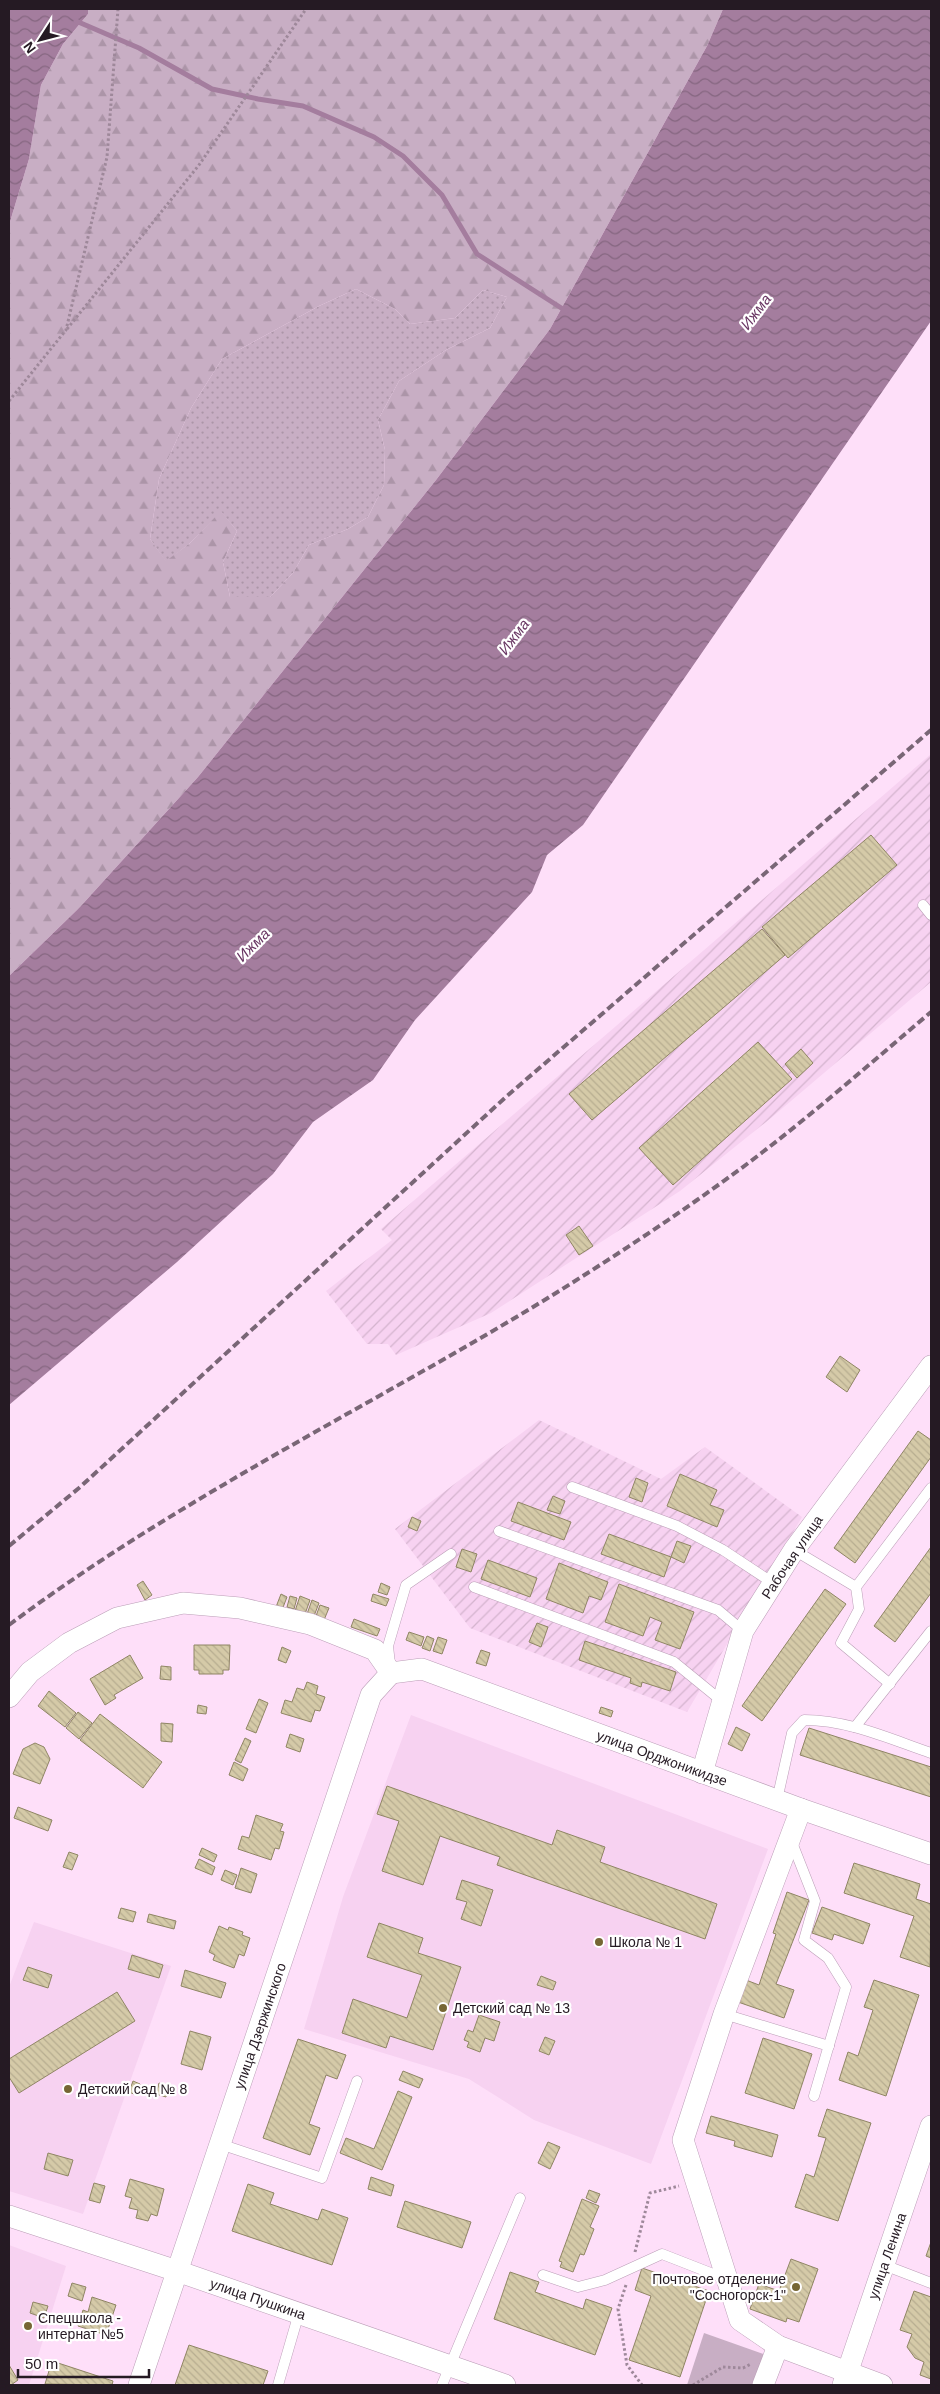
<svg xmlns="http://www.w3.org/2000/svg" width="940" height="2394" font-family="Arial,sans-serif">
	<defs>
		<pattern id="industrial-furrows" width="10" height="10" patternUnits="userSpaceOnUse" patternTransform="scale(1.25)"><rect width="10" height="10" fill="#f7d2f1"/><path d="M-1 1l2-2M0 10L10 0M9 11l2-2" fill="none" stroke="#d4b4ce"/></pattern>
		<pattern id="grass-dots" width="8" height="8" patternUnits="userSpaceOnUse" patternTransform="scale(1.25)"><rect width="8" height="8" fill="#c8aec4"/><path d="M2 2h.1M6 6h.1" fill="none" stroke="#ac95a8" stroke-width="1.8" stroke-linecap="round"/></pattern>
		<pattern id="forest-firs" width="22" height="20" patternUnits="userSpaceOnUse" patternTransform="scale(1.25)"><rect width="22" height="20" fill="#c8aec4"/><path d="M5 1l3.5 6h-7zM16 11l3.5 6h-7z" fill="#ac95a8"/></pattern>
		<pattern id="water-waves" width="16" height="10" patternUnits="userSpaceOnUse" patternTransform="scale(1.25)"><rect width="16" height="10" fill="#a47d9e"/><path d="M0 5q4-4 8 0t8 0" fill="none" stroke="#856680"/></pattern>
		<pattern id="building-back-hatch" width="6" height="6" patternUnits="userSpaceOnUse" patternTransform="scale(1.25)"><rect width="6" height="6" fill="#d5caa8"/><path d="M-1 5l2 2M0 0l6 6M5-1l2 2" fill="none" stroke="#b7ad90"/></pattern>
	</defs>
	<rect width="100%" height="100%" fill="#fedff9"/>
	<g fill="#f7d2f1">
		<path d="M411 1715 768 1849 651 2164 534 2120 469 2079 304 2029 343 1897Z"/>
		<path d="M34 1922 171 1966 83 2214 9 2191V1987Z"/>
		<path d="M9 2245 66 2266 29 2385H9Z"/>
	</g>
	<g fill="url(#industrial-furrows)">
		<path d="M931 754V982L771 1118 680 1191 491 1313 396 1355 388 1344H367L326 1291 392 1240 381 1229Z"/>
		<path d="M539 1420 661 1479 705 1447 802 1517 687 1712 470 1628 395 1529Z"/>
	</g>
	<path fill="url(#grass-dots)" d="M356 289 395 309 410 324 455 318 483 290 507 297 490 328 446 350 399 381 378 420 385 450 384 485 368 517 348 529 309 545 293 573 270 597H230L223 562 237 531 221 512 190 543 166 562 150 539 159 479 191 408 222 359 319 306Z"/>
	<path fill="url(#forest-firs)" fill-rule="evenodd" d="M88 9H723L707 46 550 329 436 480 198 777 80 907 9 976V225L29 159 41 85 63 44 88 14ZM356 289 395 309 410 324 455 318 483 290 507 297 490 328 446 350 399 381 378 420 385 450 384 485 368 517 348 529 309 545 293 573 270 597H230L223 562 237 531 221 511 190 543 166 561 150 539 159 479 191 408 222 359 319 306Z"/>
	<path fill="#c8aec4" d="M704 2333 769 2356 758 2385H687Z"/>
	<g fill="url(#water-waves)">
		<path d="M9 9H88V14L63 44 41 85 29 159 9 225Z"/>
		<path d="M723 9H931V321L583 825 547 855 532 892 415 1020 373 1080 313 1122 273 1174 177 1262 9 1405V976L80 907 198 777 436 480 550 329 707 46Z"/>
	</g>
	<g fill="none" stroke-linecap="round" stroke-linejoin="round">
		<path stroke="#a47d9e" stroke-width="5" d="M76 21 139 48 212 89 258 99 303 106 374 137 403 156 442 195 477 254 566 311"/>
	</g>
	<g fill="url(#building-back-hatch)" stroke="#8f8564">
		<path d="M871 835 897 865 788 958 762 927Z"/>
		<path d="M762 929 785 955 592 1120 569 1094Z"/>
		<path d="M758 1042 792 1079 673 1185 639 1148Z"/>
		<path d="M801 1049 813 1063 797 1078 785 1064Z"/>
		<path d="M579 1226 593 1246 579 1255 566 1235Z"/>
		<path d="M840 1356 860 1370 847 1392 826 1377Z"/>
		<path d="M918 1431 931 1440V1457L855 1563 834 1548Z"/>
		<path d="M680 1474 717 1490 710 1505 724 1510 717 1527 667 1506Z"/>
		<path d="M636 1478 648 1483 642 1502 629 1497Z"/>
		<path d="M553 1496 565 1501 560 1514 547 1510Z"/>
		<path d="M518 1502 571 1522 564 1540 511 1521Z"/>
		<path d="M412 1517 421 1521 417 1531 408 1527Z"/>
		<path d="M609 1534 671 1557 664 1577 601 1554Z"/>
		<path d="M677 1541 691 1546 684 1563 671 1557Z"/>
		<path d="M931 1547V1593L895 1642 874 1626Z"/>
		<path d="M462 1549 477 1554 471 1572 456 1567Z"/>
		<path d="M488 1560 537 1578 530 1597 481 1579Z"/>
		<path d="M559 1563 608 1582 601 1600 589 1596 583 1613 546 1599Z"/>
		<path d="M143 1581 152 1595 145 1600 137 1585Z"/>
		<path d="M381 1583 390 1587 387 1595 378 1592Z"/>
		<path d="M619 1584 694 1612 680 1649 655 1640 662 1622 650 1617 643 1636 605 1622Z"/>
		<path d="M825 1589 846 1604 762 1721 742 1706Z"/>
		<path d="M281 1594 287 1597 282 1610 276 1607Z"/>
		<path d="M373 1594 389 1599 386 1606 371 1601Z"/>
		<path d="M290 1596 297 1598 294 1609 287 1607Z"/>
		<path d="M300 1596 310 1600 305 1614 295 1611Z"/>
		<path d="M312 1600 319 1603 314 1616 307 1614Z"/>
		<path d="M320 1605 329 1608 324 1620 316 1616Z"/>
		<path d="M354 1619 380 1629 377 1636 351 1627Z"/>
		<path d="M537 1623 548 1627 541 1647 529 1642Z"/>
		<path d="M409 1632 424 1637 421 1646 406 1640Z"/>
		<path d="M427 1636 434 1639 430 1651 422 1648Z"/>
		<path d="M438 1637 447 1640 442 1654 433 1651Z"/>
		<path d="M585 1641 676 1672 670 1691 642 1682 641 1687 630 1683 631 1678 579 1660Z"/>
		<path d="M194 1645H230L229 1670H223V1674H199V1670H194Z"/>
		<path d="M282 1647 291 1651 286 1663 278 1660Z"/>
		<path d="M481 1650 490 1653 486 1666 476 1663Z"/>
		<path d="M130 1655 143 1678 114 1695 116 1698 105 1705 90 1679Z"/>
		<path d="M161 1666 171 1667V1680L160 1679Z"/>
		<path d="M307 1682 318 1686 316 1694 325 1697 320 1711 315 1710 311 1722 281 1713 285 1700 292 1702 297 1688 304 1690Z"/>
		<path d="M49 1691 76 1713 65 1727 38 1706Z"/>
		<path d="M259 1699 268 1703 256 1733 246 1729Z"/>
		<path d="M198 1705 207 1707 206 1714 197 1713Z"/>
		<path d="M601 1707 613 1711 611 1717 599 1713Z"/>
		<path d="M78 1712 92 1723 79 1739 66 1728Z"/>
		<path d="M100 1714 162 1762 143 1788 80 1740Z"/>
		<path d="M161 1723 173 1724 172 1742 161 1741Z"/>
		<path d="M736 1727 750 1734 742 1751 728 1744Z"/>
		<path d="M809 1728 931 1767V1797L800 1755Z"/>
		<path d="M290 1734 304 1739 300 1752 286 1747Z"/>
		<path d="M245 1738 251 1741 241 1763 235 1760Z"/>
		<path d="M35 1743 44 1747 50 1759 40 1784 13 1774 23 1749Z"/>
		<path d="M234 1762 248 1769 243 1781 229 1775Z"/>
		<path d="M387 1786 552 1845 557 1830 605 1847 600 1862 717 1904 705 1939 497 1865 500 1857 440 1836 423 1885 382 1871 399 1821 377 1814Z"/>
		<path d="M18 1807 52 1820 48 1831 14 1818Z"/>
		<path d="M256 1815 283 1824 280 1831 284 1832 279 1849 275 1848 271 1860 238 1849 242 1836 249 1838Z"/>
		<path d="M202 1848 217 1855 214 1862 199 1855Z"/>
		<path d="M69 1852 78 1855 72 1870 63 1867Z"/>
		<path d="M199 1859 215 1867 212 1875 195 1868Z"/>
		<path d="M854 1863 920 1884 916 1899 931 1904 930 1967 900 1957 914 1916 844 1893Z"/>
		<path d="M241 1868 257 1874 251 1893 235 1888Z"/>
		<path d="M225 1870 237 1875 233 1885 221 1880Z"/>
		<path d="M462 1880 493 1890 481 1926 461 1919 467 1902 456 1899Z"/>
		<path d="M787 1892 809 1900 776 1984 794 1990 784 2018 738 2002 746 1980 759 1985 776 1934 773 1933Z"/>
		<path d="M822 1907 870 1924 863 1944 834 1934 832 1940 812 1933Z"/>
		<path d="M121 1908 136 1912 133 1922 118 1918Z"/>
		<path d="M149 1914 176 1921 174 1929 147 1922Z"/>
		<path d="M379 1923 423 1938 418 1953 461 1967 433 2050 390 2036 386 2048 342 2033 353 1999 407 2018 422 1975 367 1957Z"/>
		<path d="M219 1926 228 1930 229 1927 243 1932 242 1935 250 1938 244 1956 239 1954 234 1968 213 1960 215 1955 209 1952Z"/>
		<path d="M132 1955 163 1965 159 1978 128 1969Z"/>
		<path d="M28 1967 52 1975 48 1988 23 1980Z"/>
		<path d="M185 1970 226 1983 221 1998 181 1986Z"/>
		<path d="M541 1976 556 1982 553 1990 537 1985Z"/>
		<path d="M874 1980 919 1995 886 2096 839 2080 848 2052 858 2056 873 2010 864 2007Z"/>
		<path d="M117 1992 135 2021 19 2093 9 2077V2059Z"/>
		<path d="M479 2015 500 2022 494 2041 485 2038 480 2052 467 2047 469 2042 464 2040 468 2030 473 2032Z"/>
		<path d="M190 2031 211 2037 202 2070 181 2064Z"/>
		<path d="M545 2037 555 2041 549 2055 539 2051Z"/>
		<path d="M763 2038 812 2054 794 2109 745 2093Z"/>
		<path d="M298 2039 346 2055 337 2079 326 2075 309 2124 320 2128 310 2155 263 2138Z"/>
		<path d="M403 2071 423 2079 419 2088 399 2080Z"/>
		<path d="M133 2081 140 2084 136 2095 129 2092Z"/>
		<path d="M159 2083 168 2086 166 2097 156 2094Z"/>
		<path d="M398 2091 412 2097 382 2170 340 2153 346 2138 374 2149Z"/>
		<path d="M827 2109 871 2123 838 2221 795 2207 806 2174 814 2177 826 2138 818 2136Z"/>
		<path d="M711 2116 778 2135 772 2157 734 2146 735 2141 706 2133Z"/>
		<path d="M548 2142 560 2147 550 2169 538 2163Z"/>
		<path d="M48 2153 73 2160 68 2176 44 2169Z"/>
		<path d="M371 2177 394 2185 391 2196 368 2189Z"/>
		<path d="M130 2179 164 2189 157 2216 151 2214 148 2221 136 2218 138 2210 129 2208 132 2198 125 2196Z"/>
		<path d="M94 2183 105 2186 100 2203 89 2200Z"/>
		<path d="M248 2184 274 2193 270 2204 318 2220 322 2209 348 2218 332 2265 232 2231Z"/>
		<path d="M589 2190 600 2194 596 2203 586 2198Z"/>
		<path d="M582 2199 599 2206 590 2227 594 2229 584 2255 580 2254 573 2272 560 2267 562 2262 559 2261Z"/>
		<path d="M405 2201 471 2222 462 2248 397 2227Z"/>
		<path d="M931 2242V2258L926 2256Z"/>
		<path d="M791 2259 818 2269 799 2322 787 2318 786 2322 750 2309 759 2284 779 2291Z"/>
		<path d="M642 2268 709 2291 680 2377 629 2360 651 2296 635 2290Z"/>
		<path d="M510 2272 539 2282 535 2292 583 2309 586 2299 612 2308 595 2355 494 2319Z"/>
		<path d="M72 2283 86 2287 82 2301 68 2296Z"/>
		<path d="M914 2291 931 2297V2379L920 2375 924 2362 915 2358 907 2347 912 2334 900 2330Z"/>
		<path d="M92 2297 116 2305 106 2335 78 2326 83 2310 88 2312Z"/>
		<path d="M33 2302 48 2306 44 2318 30 2313Z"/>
		<path d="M189 2345 268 2371 263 2385H175Z"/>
		<path d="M52 2361 113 2381 112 2385 45 2384Z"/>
		<path d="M9 2365 18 2380 11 2385H9Z"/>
	</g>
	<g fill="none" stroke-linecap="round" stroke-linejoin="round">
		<defs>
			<g id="lane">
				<path d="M923 905 931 915"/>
				<path d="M572 1487 677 1526 723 1550 773 1583"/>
				<path d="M499 1531 718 1610 743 1631"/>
				<path d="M794 1550 856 1587"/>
				<path d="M474 1587 674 1662 723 1702"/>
				<path d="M390 1664 388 1646 406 1585 451 1554"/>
				<path d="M890 1684 841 1643 859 1609 856 1587 931 1488"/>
				<path d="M855 1727 931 1631"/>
				<path d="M777 1800 792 1733 804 1720C849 1720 890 1739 931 1753"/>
				<path d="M791 1840 815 1901 804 1940 828 1958 846 1987 814 2096"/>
				<path d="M724 2014 829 2046"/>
				<path d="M220 2144 322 2178 357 2081"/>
				<path d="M884 2265 931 2283"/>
				<path d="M543 2275 578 2287 605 2280 662 2254 726 2279"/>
				<path d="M278 2385 299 2313"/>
				<path d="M442 2385 520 2198"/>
			</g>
			<g id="street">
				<path d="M391 1673 422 1669 801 1809 931 1854"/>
				<path d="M9 1697 30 1672 69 1643 117 1618 183 1603 240 1608 310 1624 375 1650 391 1673"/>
				<path d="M702 1773 743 1631 794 1550 931 1366"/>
				<path d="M801 1809 724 2014 683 2140 740 2320 778 2346 882 2385"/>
				<path d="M9 2216 177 2271 505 2385"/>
				<path d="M139 2385 371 1695 391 1673"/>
				<path d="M763 2385 778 2346"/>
				<path d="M843 2385 931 2126"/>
			</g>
		</defs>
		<use href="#lane" stroke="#bb9eb7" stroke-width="11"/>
		<use href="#street" stroke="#bb9eb7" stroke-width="22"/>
		<g stroke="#9e889a" stroke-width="3" stroke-dasharray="2.5 2.5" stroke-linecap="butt">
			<path d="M67 329 199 165 306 9"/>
			<path d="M9 401 66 330 107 157 118 9"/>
			<path d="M635 2252 650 2193 679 2186"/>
			<path d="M626 2285 618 2309 627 2365 642 2385"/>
			<path d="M693 2385 723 2367 743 2368 751 2364"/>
		</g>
		<use href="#lane" stroke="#fff" stroke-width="10"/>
		<use href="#street" stroke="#fff" stroke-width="21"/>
		<g stroke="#796676" stroke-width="4" stroke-dasharray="8 4" stroke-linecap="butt">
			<path d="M9 1546 79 1488 507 1096 931 730"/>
			<path d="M9 1625C176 1500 365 1409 543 1301 614 1257 684 1211 751 1161 813 1114 872 1062 931 1012"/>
		</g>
	</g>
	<g fill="#766634" stroke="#fff" stroke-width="2">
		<circle cx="599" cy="1942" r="5"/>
		<circle cx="443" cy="2008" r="5"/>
		<circle cx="68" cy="2089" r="5"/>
		<circle cx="796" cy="2287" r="5"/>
		<circle cx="28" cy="2326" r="5"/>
	</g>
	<g text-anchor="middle" stroke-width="4.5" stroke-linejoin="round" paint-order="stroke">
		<g font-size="14" fill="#251a23" stroke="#fff">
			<text transform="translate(792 1557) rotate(-56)" y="5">Рабочая улица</text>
			<text transform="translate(662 1758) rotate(20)" y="5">улица Орджоникидзе</text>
			<text transform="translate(260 2026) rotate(-71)" y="5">улица Дзержинского</text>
			<text transform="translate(887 2256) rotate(-71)" y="5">улица Ленина</text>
			<text transform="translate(258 2299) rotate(19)" y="5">улица Пушкина</text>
		</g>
		<g font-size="14" fill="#251a23" stroke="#fff" text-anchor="start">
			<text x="609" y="1947">Школа № 1</text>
			<text x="453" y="2013">Детский сад № 13</text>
			<text x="78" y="2094">Детский сад № 8</text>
			<text x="786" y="2284" text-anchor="end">Почтовое отделение<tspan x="786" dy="16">"Сосногорск-1"</tspan></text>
			<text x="38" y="2323">Спецшкола -<tspan x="38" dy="16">интернат №5</tspan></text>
		</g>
		<g font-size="15" font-style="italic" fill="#693663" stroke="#fff">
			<text transform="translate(756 312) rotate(-53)" y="5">Ижма</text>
			<text transform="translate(514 637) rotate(-53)" y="5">Ижма</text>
			<text transform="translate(253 945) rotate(-45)" y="5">Ижма</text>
		</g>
	</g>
	<rect width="940" height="2394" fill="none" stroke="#251a23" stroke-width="20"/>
	<g transform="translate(40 40) rotate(234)" stroke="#ffffff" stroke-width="4" paint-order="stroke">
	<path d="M0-4L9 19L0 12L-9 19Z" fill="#251a23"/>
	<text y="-8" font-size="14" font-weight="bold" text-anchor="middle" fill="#251a23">N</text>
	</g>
	<path d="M18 2369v8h131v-8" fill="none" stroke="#251a23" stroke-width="2.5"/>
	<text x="25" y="2369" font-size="15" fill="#251a23" stroke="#ffffff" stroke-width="4" paint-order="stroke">50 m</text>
</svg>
